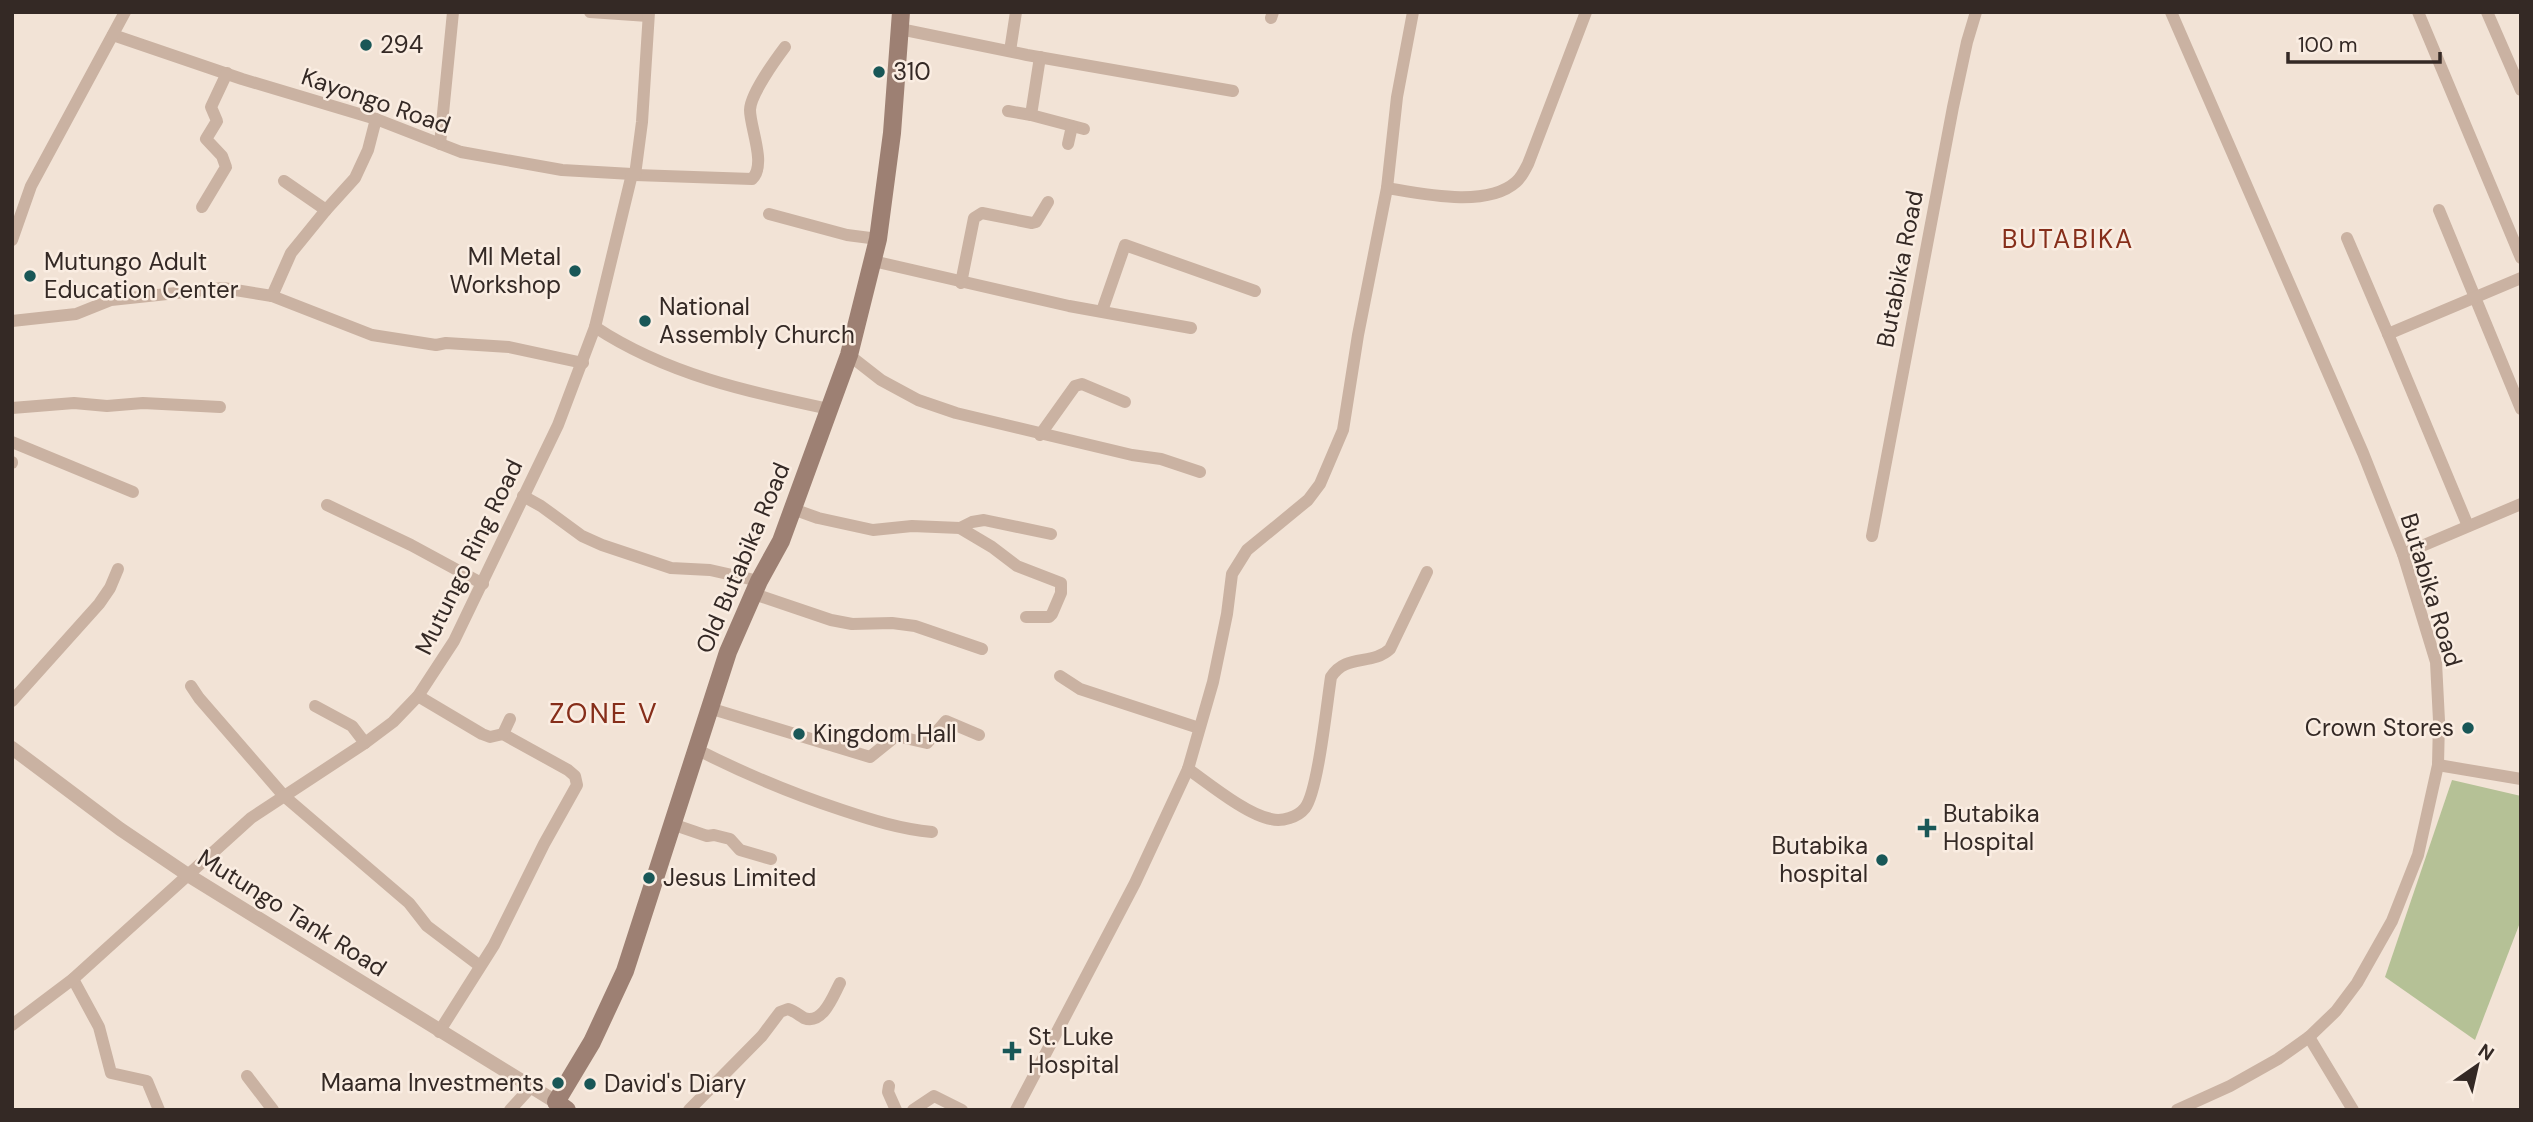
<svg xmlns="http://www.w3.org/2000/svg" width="2533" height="1122" font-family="'DM Sans',sans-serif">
	<rect width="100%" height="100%" fill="#f2e3d6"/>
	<path fill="#b5c196" d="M2452 780 2521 796V920L2475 1040 2385 977Z"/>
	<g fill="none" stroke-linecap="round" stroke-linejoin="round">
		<g stroke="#cab2a2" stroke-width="12">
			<path d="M590 12 648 16"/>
			<path d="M2171 12 2363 453 2403 554 2436 662 2439 721 2438 765 2418 855 2392 921 2357 983 2336 1011 2309 1037 2278 1059 2230 1086 2177 1110"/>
			<path d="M2418 12 2521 258"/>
			<path d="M2487 12 2521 90"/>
			<path d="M1271 18 1273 12"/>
			<path d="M900 29 1027 55 1233 91"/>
			<path d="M113 35 242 79 376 119 461 152 562 170 632 174"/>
			<path d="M1010 51 1016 12"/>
			<path d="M1040 57 1031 115 1084 129"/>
			<path d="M1008 111 1031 115"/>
			<path d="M440 144 453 12"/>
			<path d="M1068 144 1072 126"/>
			<path d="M635 175 752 179C767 165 750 128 750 110 750 95 776 59 785 47"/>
			<path d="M284 181 326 210"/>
			<path d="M1387 188C1423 194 1487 208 1516 182 1521 178 1525 170 1528 164L1586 12"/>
			<path d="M202 207 226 167 222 156 206 139 217 121 211 107 227 73"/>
			<path d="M2439 210 2521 409"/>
			<path d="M769 214 847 235 878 239"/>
			<path d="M2347 238 2388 334"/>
			<path d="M12 240 31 186 125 12"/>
			<path d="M873 261 1069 306 1191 328"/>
			<path d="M961 283 974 218 982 213 1032 223 1036 222 1048 202"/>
			<path d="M272 296 291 253 326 210 355 178 368 150 376 119"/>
			<path d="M1102 311 1125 245 1255 291"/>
			<path d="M12 321 76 314 111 300 223 288 272 296 372 335 436 345 446 343 509 347 583 363"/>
			<path d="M595 327C666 374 748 392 829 409"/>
			<path d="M849 355 881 380 918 400 956 413 1132 455 1161 459 1200 472"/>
			<path d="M12 408 74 403 107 406 143 403 220 407"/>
			<path d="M1040 435 1075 386 1082 384 1125 402"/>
			<path d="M12 442 133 492"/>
			<path d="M12 462V463"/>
			<path d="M523 496 541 506 582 536 602 545 671 568 710 570 759 581"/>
			<path d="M327 505 411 545 483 584"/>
			<path d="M793 509 818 518 873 530 912 526 960 528 992 547 1017 566 1061 583V593L1052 614 1049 617H1026"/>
			<path d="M2468 526 2388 334 2521 278"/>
			<path d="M960 528 972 522 984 520 1051 534"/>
			<path d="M1872 536 1953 107 1967 42 1976 12"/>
			<path d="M2403 554 2521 504"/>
			<path d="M754 594 831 620 852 624 892 623 915 626 982 649"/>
			<path d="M1060 676 1080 689 1199 728"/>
			<path d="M191 686 199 698 284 796 409 903 427 926 480 966"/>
			<path d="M418 696 482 734 490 737 503 734 568 770 575 776 577 785 544 844 494 945 439 1032"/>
			<path d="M12 701 99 604 110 588 118 569"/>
			<path d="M315 706 352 726 365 743"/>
			<path d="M709 708 870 757 896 736 927 743 946 721 979 735"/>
			<path d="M503 734 510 719"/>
			<path d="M696 749C745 774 790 793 842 810 872 820 900 829 932 832"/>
			<path d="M2438 765 2521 779"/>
			<path d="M1188 769C1208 783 1247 815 1271 819 1282 822 1298 817 1305 808 1318 792 1327 702 1331 677 1346 653 1372 666 1390 649L1427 572"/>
			<path d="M672 824 707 836 714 835 730 839 740 850 771 859"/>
			<path d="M73 979 99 1027 111 1073 147 1081 159 1110"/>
			<path d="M12 1025 73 979 251 818 365 743 393 722 418 696 454 641 558 425 595 327 632 174 635 175 642 122 649 12"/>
			<path d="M2309 1037 2353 1110"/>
			<path d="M247 1076 273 1110"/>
			<path d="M889 1086 888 1092 896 1110"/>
			<path d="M510 1110 531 1087"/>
			<path d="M689 1110 762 1036 780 1012 788 1009C794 1011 799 1015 804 1018 823 1025 833 996 840 983"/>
			<path d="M913 1110 934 1096 962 1110"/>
			<path d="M1016 1110 1135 883 1188 769 1213 682 1227 614 1232 574 1247 550 1308 500 1320 484 1343 430 1358 335 1387 188 1397 97 1413 12"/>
		</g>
		<path stroke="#cab2a2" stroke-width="14" d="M12 748 120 829 188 875 556 1102"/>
		<path stroke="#9d8073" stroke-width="18" d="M567 1110 556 1102 592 1042 625 971 728 652 759 581 781 541 849 355 878 239 892 133 901 12"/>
	</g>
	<g fill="#195757" stroke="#faede2" stroke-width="2.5">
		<circle cx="366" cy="45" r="7"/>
		<circle cx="879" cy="72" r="7"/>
		<circle cx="575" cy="271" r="7"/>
		<circle cx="30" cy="276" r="7"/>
		<circle cx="645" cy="321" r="7"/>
		<circle cx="2468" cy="728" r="7"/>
		<circle cx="799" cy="734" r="7"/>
		<path d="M1923.5 817.5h7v7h7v7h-7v7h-7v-7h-7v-7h7z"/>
		<circle cx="1882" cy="860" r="7"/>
		<circle cx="649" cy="878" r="7"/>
		<path d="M1008.5 1040.5h7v7h7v7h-7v7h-7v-7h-7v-7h7z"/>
		<circle cx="558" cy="1083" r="7"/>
		<circle cx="590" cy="1084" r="7"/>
	</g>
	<g text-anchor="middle" stroke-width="5" stroke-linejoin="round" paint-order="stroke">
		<g font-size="24" fill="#342925" stroke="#faede2" text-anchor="start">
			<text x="380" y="53">294</text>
			<text x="893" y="80">310</text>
			<text x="561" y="265" text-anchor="end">Ml Metal<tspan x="561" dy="28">Workshop</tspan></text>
			<text x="44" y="270">Mutungo Adult<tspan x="44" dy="28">Education Center</tspan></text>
			<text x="659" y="315">National<tspan x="659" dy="28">Assembly Church</tspan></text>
			<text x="2454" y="736" text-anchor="end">Crown Stores</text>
			<text x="813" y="742">Kingdom Hall</text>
			<text x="1943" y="822">Butabika<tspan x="1943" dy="28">Hospital</tspan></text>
			<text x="1868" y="854" text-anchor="end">Butabika<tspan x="1868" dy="28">hospital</tspan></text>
			<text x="663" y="886">Jesus Limited</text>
			<text x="1028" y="1045">St. Luke<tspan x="1028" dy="28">Hospital</tspan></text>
			<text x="544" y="1091" text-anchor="end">Maama Investments</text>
			<text x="604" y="1092">David's Diary</text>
		</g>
		<g font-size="24" fill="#342925" stroke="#faede2">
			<text transform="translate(376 101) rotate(19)" y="8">Kayongo Road</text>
			<text transform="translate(1900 269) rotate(-79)" y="8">Butabika Road</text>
			<text transform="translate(469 557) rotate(-64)" y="8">Mutungo Ring Road</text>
			<text transform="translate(743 558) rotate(-67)" y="8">Old Butabika Road</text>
			<text transform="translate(2431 590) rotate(73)" y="8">Butabika Road</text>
			<text transform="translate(292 913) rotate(32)" y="8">Mutungo Tank Road</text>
		</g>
		<g font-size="26" letter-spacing="2" fill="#862e1a" stroke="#faede2">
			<text x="2068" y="248">BUTABIKA</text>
		</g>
		<g font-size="28" letter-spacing="2" fill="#862e1a" stroke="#faede2">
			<text x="604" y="723">ZONE V</text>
		</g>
	</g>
	<rect width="2533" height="1122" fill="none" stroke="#342925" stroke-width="28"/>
	<g transform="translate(2477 1066) rotate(34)" stroke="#faede2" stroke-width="5" paint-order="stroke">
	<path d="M0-5L12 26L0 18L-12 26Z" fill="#342925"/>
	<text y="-10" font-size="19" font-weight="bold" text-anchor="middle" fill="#342925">N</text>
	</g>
	<path d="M2288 52v10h152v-10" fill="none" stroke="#342925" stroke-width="3.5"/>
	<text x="2298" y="52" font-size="21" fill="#342925" stroke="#faede2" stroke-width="5" paint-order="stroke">100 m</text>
</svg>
